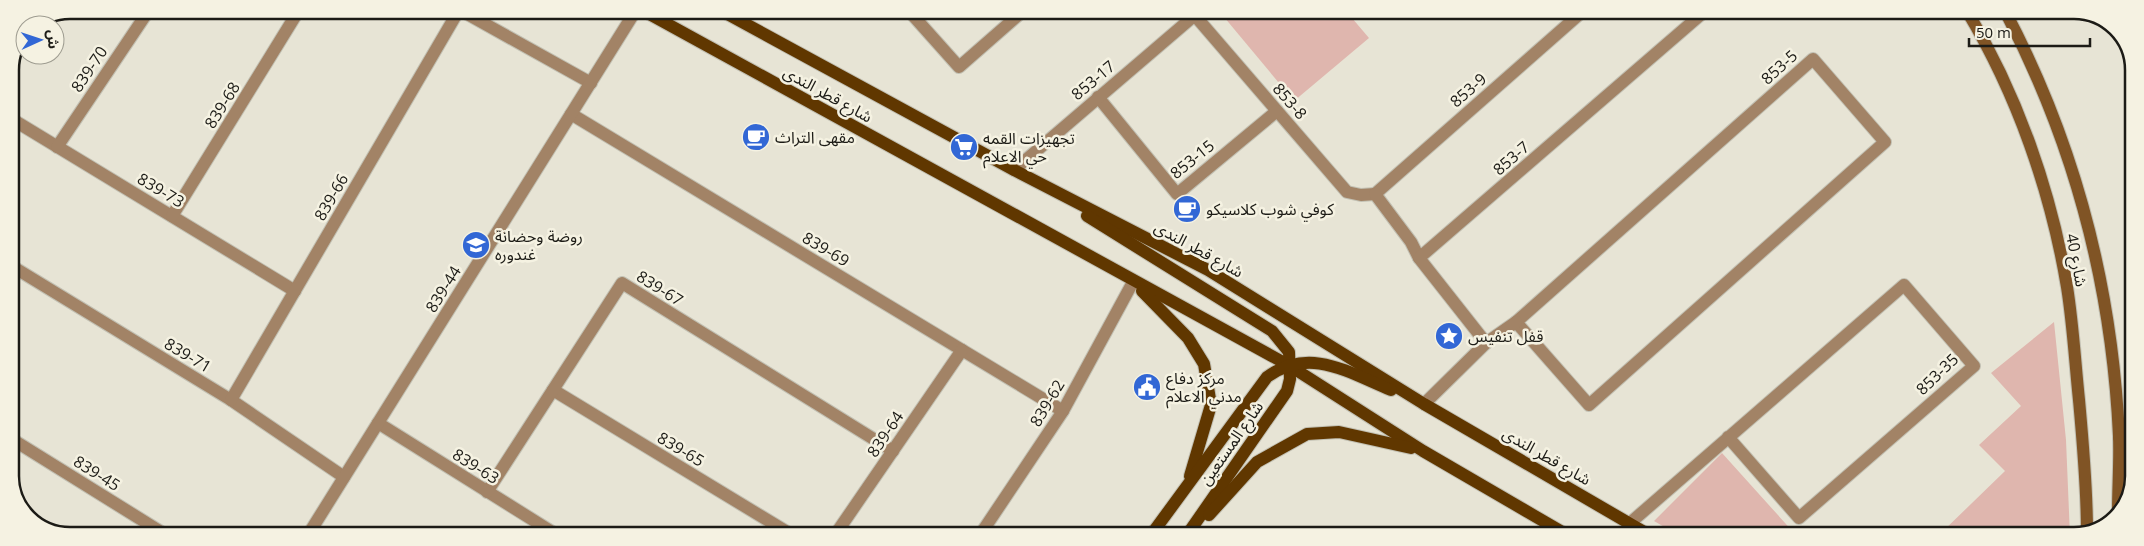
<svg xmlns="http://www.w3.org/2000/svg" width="2144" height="546" font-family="'Open Sans','Noto Sans Arabic',sans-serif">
	<rect width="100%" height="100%" fill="#e7e4d5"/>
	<g fill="#dfb6ae">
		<path d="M1219 11H1346L1369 38 1294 101Z"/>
		<path d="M2054 322 2066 440 2070 536H1938L2005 471 1979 445 2021 406 1991 373Z"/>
		<path d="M1722 453 1795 534 1803 527 1811 536H1680L1654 521Z"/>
	</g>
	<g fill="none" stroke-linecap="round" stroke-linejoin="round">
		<defs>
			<g id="street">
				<path d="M460 10 591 83"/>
				<path d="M909 11 959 67 1023 11"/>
				<path d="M1191 11 1347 192 1361 195 1375 194"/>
				<path d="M1813 59 1885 142 1589 405 1516 322Z"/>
				<path d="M1098 97 1177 194 1277 111"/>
				<path d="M571 114 1063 411"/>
				<path d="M10 118 295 291"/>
				<path d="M57 147 149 10"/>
				<path d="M1014 170 1195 15"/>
				<path d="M1375 194 1583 11"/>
				<path d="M1375 194 1411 242 1419 258"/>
				<path d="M172 216 299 10"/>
				<path d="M10 265 231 400 344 477"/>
				<path d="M1516 322 1486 343 1419 258 1705 11"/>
				<path d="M553 390 792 535"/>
				<path d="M231 400 459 10"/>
				<path d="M1424 404 1486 343"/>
				<path d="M378 423 557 535"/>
				<path d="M10 438 166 535"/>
				<path d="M487 492 622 283 893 451"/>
				<path d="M1630 523 1904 285 1974 366 1799 518 1728 437"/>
				<path d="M308 535 636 10"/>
				<path d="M835 535 962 350"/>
				<path d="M980 535 1063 411 1133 282"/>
			</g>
			<g id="secondary">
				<path d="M1967 11C2017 94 2051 191 2067 287 2073 324 2075 362 2079 400 2083 444 2087 487 2087 532"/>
				<path d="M2005 11C2075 144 2112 286 2119 436 2120 461 2118 487 2118 512"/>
				<path d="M2119 437 2133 448"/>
			</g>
			<g id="primary">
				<path d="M642 10 1290 366 1423 451 1569 536"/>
				<path d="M720 10 1014 170 1208 270 1424 404 1651 536"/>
				<path d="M1087 216 1272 331 1289 352 1290 379 1287 391 1187 535"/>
				<path d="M1142 291 1188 338 1204 364 1211 405 1190 476"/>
				<path d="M1209 515 1257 462 1307 434 1339 432 1411 448"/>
				<path d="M1151 535 1267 377C1310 346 1349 373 1391 390"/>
			</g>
		</defs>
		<use href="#street" stroke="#c2c0b3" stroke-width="14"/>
		<use href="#secondary" stroke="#c2c0b3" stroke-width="14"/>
		<use href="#primary" stroke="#c2c0b3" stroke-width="14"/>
		<use href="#street" stroke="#a28366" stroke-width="12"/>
		<use href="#secondary" stroke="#805425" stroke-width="12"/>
		<use href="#primary" stroke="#603700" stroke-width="12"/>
	</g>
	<defs>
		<symbol id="cafe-disc" viewBox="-11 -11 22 22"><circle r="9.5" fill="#3267d5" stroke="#f5f2e2"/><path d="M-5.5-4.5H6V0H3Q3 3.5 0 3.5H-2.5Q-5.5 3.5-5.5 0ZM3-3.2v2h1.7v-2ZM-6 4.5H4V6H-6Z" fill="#fff"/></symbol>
		<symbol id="supermarket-disc" viewBox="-11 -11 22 22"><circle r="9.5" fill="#3267d5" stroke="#f5f2e2"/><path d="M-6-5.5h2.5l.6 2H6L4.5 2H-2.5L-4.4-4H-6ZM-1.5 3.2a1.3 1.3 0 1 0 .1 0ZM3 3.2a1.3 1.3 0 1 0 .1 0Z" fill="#fff"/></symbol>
		<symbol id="school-disc" viewBox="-11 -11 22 22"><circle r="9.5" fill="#3267d5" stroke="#f5f2e2"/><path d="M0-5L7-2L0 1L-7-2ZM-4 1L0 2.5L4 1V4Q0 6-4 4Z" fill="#fff"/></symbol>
		<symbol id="sight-disc" viewBox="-11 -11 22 22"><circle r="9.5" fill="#3267d5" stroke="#f5f2e2"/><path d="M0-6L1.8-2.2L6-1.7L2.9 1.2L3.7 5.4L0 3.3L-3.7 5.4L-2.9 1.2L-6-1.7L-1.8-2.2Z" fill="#fff"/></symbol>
		<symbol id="civic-disc" viewBox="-11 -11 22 22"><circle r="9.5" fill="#3267d5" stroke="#f5f2e2"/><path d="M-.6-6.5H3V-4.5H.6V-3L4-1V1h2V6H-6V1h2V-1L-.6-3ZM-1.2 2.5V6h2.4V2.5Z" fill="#fff"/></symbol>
	</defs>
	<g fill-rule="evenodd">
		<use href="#cafe-disc" x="740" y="121" width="32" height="32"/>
		<use href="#supermarket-disc" x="948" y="131" width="32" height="32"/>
		<use href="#cafe-disc" x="1171" y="193" width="32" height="32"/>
		<use href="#school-disc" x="460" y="229" width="32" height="32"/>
		<use href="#sight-disc" x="1433" y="320" width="32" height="32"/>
		<use href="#civic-disc" x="1131" y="371" width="32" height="32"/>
	</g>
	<g text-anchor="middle" stroke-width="5" stroke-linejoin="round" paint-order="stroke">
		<g font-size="16" fill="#1c1b16" stroke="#f5f2e2">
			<text transform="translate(1779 67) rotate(-42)" y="6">853-5</text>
			<text transform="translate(89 69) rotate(-56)" y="6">839-70</text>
			<text transform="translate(1093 80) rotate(-40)" y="6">853-17</text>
			<text transform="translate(1468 90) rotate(-41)" y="6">853-9</text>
			<text transform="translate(828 94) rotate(29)" y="6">شارع قطر الندى</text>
			<text transform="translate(1290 101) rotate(49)" y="6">853-8</text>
			<text transform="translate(222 105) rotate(-58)" y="6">839-68</text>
			<text transform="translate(1511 158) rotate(-41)" y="6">853-7</text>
			<text transform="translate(1192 159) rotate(-39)" y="6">853-15</text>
			<text transform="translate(161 190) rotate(31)" y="6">839-73</text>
			<text transform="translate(331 197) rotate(-60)" y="6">839-66</text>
			<text transform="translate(826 249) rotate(31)" y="6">839-69</text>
			<text transform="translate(1199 249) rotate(29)" y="6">شارع قطر الندى</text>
			<text transform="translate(2077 260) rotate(79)" y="6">شارع 40</text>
			<text transform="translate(660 288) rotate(32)" y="6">839-67</text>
			<text transform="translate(443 289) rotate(-58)" y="6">839-44</text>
			<text transform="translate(188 355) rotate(31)" y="6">839-71</text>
			<text transform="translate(1937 374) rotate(-44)" y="6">853-35</text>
			<text transform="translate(1047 403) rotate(-59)" y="6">839-62</text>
			<text transform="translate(885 434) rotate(-56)" y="6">839-64</text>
			<text transform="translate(1231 443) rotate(-55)" y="6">شارع المستعين</text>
			<text transform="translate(681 449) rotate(31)" y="6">839-65</text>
			<text transform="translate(1547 456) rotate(30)" y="6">شارع قطر الندى</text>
			<text transform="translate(476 466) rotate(32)" y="6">839-63</text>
			<text transform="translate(97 473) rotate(32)" y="6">839-45</text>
		</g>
		<g font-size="16" fill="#1c1b16" stroke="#f5f2e2" text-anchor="start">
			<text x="775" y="143">مقهى التراث</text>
			<text x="983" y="144">تجهيزات القمه<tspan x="983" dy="18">حي الاعلام</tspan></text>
			<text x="1206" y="215">كوفي شوب كلاسيكو</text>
			<text x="495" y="242">روضة وحضانة<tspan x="495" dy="18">غندوره</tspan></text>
			<text x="1468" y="342">قفل تنفيس</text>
			<text x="1166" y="384">مركز دفاع<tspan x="1166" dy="18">مدني الاعلام</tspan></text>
		</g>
	</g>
	<path d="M0 0H2144V546H0ZM70 19H2074A51 51 0 0 1 2125 70V476A51 51 0 0 1 2074 527H70A51 51 0 0 1 19 476V70A51 51 0 0 1 70 19Z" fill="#f5f2e2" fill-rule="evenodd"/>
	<path fill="none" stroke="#1c1b16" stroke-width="2.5" d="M70 19H2074A51 51 0 0 1 2125 70V476A51 51 0 0 1 2074 527H70A51 51 0 0 1 19 476V70A51 51 0 0 1 70 19Z"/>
	<g transform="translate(40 40) rotate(87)"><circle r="24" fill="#f5f2e2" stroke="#9e9c90"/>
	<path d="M0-4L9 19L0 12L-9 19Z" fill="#3267d5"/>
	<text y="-8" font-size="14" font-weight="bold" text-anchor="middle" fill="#1c1b16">ش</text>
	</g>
	<path d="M1969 38v8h121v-8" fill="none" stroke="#1c1b16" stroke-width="2.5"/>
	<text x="1976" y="38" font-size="15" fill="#1c1b16" stroke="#f5f2e2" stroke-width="4" paint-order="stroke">50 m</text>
</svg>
